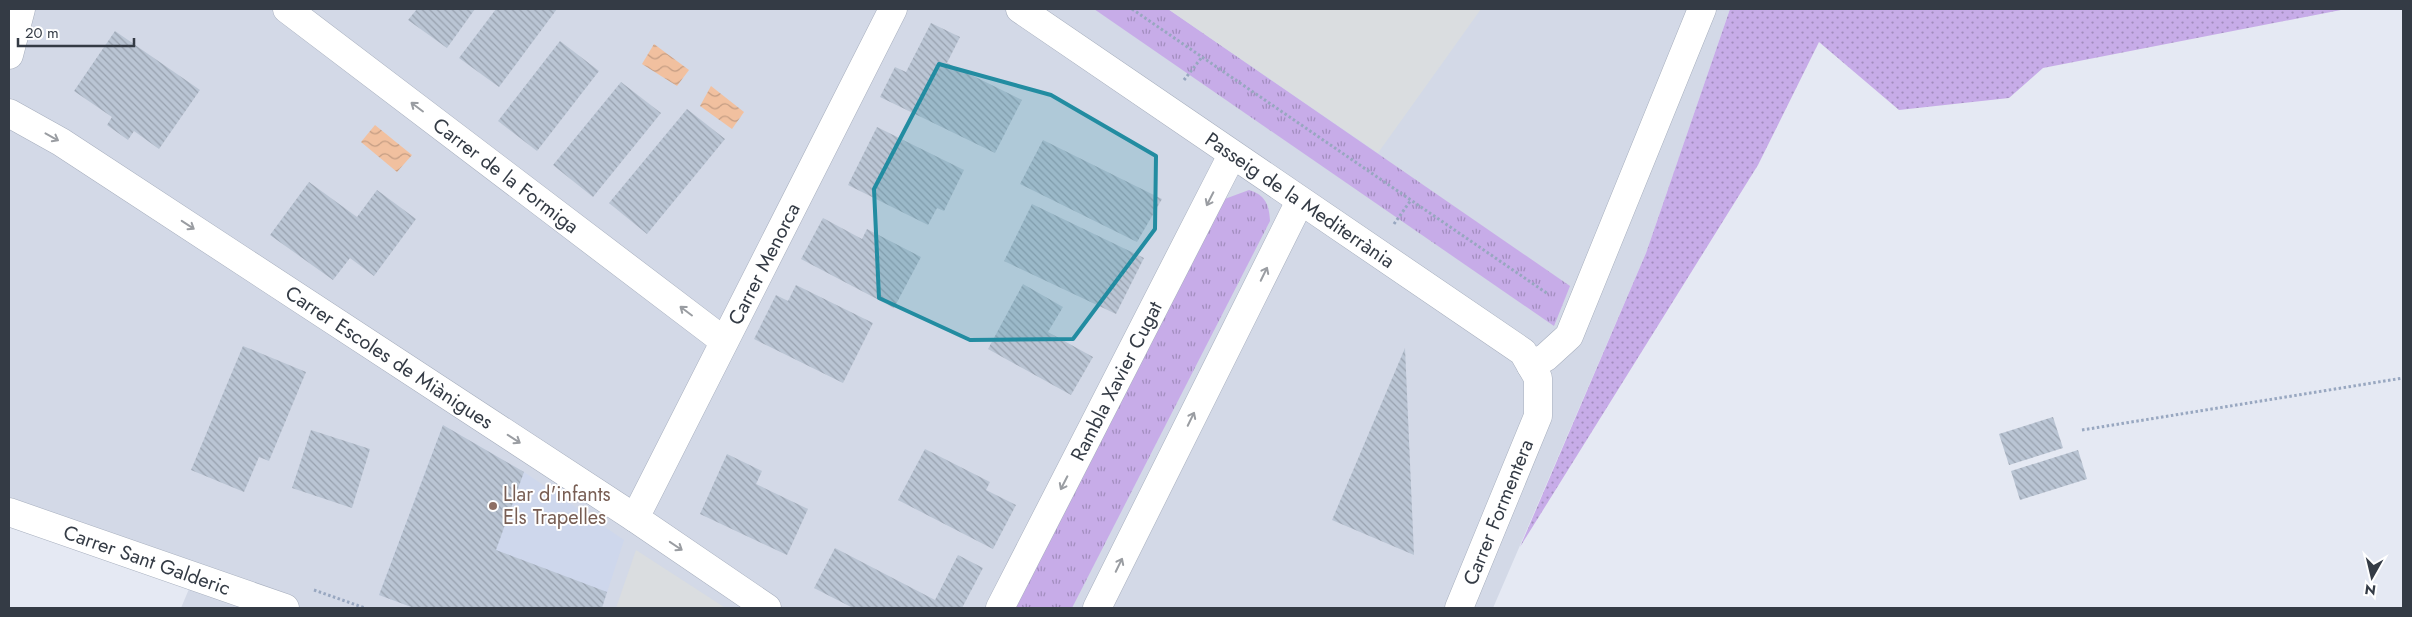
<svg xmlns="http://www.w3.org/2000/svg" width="2412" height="617" font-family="Jost,sans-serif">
	<defs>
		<pattern id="grass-dots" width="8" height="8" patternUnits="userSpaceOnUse" patternTransform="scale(1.25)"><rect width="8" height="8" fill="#c7ace8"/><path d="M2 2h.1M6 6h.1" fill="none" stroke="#a28dbe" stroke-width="1.8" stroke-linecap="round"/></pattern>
		<pattern id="park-tufts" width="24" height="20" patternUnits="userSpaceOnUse" patternTransform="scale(1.25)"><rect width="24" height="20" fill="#c7ace8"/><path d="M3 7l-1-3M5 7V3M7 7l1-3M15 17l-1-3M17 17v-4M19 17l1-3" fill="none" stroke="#a28dbe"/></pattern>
		<pattern id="water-waves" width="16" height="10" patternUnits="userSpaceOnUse" patternTransform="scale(1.25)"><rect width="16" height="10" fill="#f1c09f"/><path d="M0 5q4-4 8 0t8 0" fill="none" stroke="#c49d83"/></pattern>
		<pattern id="building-back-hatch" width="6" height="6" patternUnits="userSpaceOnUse" patternTransform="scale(1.25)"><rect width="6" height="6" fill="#bac5d4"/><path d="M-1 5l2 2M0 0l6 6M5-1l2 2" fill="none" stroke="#98a1ae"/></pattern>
	</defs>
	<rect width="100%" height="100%" fill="#e5e9f3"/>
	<path fill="#d3d9e7" d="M9 9H1730L1646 253 1493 608H181L194 577 9 512Z"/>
	<path fill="#ced7ec" d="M443 425 524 472 624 540 602 608H414L379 595Z"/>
	<path fill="url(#grass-dots)" d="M1730 9H2346L2043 68 2009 98 1899 110 1819 42 1758 165 1520 547 1646 253Z"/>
	<g fill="url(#park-tufts)">
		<path d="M1094 9H1168L1570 286 1554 326Z"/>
		<path d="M1249 190C1265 195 1269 204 1270 221L1072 608H1014L1222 200Z"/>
	</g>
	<g fill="#dadde0">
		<path d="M1168 9H1481L1378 153Z"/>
		<path d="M636 550 724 607V608H616Z"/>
	</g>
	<g fill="url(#water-waves)">
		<path d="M654 44 689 70 677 86 642 64Z"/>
		<path d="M711 86 744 112 732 129 700 106Z"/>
		<path d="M375 125 412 155 397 172 361 142Z"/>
	</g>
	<g fill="url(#building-back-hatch)">
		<path d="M417 9H475L447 48 408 20Z"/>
		<path d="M496 9H557L499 87 459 58Z"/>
		<path d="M931 23 960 37 947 63 1022 100 995 153 880 97 895 67 906 72Z"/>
		<path d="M115 31 200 90 159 149 134 131 128 140 107 125 112 117 74 91Z"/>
		<path d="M560 41 599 71 537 151 498 121Z"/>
		<path d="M621 82 661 113 593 197 553 165Z"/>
		<path d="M687 109 725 139 647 234 609 203Z"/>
		<path d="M877 127 964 170 944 211 937 208 928 225 848 185Z"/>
		<path d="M1043 140 1162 199 1137 242 1020 184Z"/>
		<path d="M309 182 357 217 377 190 416 219 374 276 350 258 333 280 270 235Z"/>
		<path d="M1032 204 1144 258 1116 314 1004 261Z"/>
		<path d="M823 218 862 239 867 229 921 257 894 308 801 259Z"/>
		<path d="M1023 284 1063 307 1048 332 1093 357 1071 395 988 349Z"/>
		<path d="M796 285 873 323 843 383 754 339 776 295 788 301Z"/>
		<path d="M243 346 306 372 269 461 259 457 244 492 191 470Z"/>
		<path d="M1405 348 1414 555 1332 520Z"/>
		<path d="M2053 417 2063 448 2009 465 1999 434Z"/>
		<path d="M443 425 524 472 496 550 607 592 602 608H414L379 595Z"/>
		<path d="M311 430 370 449 352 508 292 488Z"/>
		<path d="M925 449 990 482 986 490 1016 505 993 549 898 500Z"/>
		<path d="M2078 450 2087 479 2020 500 2011 471Z"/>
		<path d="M727 454 762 471 756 484 808 509 787 555 700 514Z"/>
		<path d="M835 548 935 600 958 555 983 568 962 608H853L814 588Z"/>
	</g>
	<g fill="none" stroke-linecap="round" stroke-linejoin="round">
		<defs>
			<g id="minor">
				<path id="s1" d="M287 9 724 341"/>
				<path id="s2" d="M1020 9 1523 352 1538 378V416L1459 608"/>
				<path d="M9 55 21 9"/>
				<path id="s3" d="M9 113 61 142 635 518 767 608"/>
				<path d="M1531 366 1546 357 1569 336 1702 9"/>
				<path id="s4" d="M635 518 893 9"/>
				<path id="s5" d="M1000 608 1232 155"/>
				<path d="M1097 608 1300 201"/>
			</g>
			<g id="tertiary">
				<path id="s6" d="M9 512 285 608"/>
			</g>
		</defs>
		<use href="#minor" stroke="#a7afbe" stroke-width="29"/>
		<use href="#tertiary" stroke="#a7afbe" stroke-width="29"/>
		<g stroke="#98a7c0" stroke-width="3" stroke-dasharray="2.5 2.5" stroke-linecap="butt">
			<path d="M1132 9 1548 294"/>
			<path d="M1184 80 1202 57"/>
			<path d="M1394 224 1411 200"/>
			<path d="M2082 430 2403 378"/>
			<path d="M314 590 365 608"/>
		</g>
		<use href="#minor" stroke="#fff" stroke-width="28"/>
		<use href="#tertiary" stroke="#fff" stroke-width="28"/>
	</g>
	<defs><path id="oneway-shaft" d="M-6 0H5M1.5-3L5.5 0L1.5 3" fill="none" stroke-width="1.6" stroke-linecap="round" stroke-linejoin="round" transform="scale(1.25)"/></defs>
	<g stroke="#9a9da2">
		<use href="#oneway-shaft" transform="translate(417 107) rotate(-143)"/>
		<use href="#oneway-shaft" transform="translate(52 137) rotate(29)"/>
		<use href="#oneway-shaft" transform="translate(1210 199) rotate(117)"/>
		<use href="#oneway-shaft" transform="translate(188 225) rotate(33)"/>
		<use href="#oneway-shaft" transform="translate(1264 274) rotate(-64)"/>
		<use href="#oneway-shaft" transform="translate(686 311) rotate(-143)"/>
		<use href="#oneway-shaft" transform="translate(1191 419) rotate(-64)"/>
		<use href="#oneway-shaft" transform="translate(514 439) rotate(33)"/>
		<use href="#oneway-shaft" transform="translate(1064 483) rotate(117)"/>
		<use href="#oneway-shaft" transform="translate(676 546) rotate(34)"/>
		<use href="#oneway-shaft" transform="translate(1119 565) rotate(-64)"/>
	</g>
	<path fill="#228ca1" fill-opacity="0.2" stroke="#228ca1" stroke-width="4" stroke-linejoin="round" d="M939 64 1051 95 1156 156 1155 229 1073 339 970 340 879 298 874 189Z"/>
	<circle fill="#8d6e63" stroke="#fff" stroke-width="2" cx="493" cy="506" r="5"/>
	<g text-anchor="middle" stroke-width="4" stroke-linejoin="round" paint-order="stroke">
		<g font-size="20" fill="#343b45" stroke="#fff">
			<text dy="7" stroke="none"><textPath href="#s1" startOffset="275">Carrer de la Formiga</textPath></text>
			<text dy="7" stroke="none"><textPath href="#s2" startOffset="339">Passeig de la Mediterrània</textPath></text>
			<text dy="7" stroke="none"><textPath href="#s4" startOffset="285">Carrer Menorca</textPath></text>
			<text dy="7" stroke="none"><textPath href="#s3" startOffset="452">Carrer Escoles de Miànigues</textPath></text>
			<text dy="7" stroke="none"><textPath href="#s5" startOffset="255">Rambla Xavier Cugat</textPath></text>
			<text transform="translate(1498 512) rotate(-68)" y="7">Carrer Formentera</text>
			<text dy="7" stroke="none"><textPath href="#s6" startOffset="146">Carrer Sant Galderic</textPath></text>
		</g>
		<g font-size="20" fill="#785e54" stroke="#fff" text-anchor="start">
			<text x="503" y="501">Llar d'infants<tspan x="503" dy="23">Els Trapelles</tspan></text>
		</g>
	</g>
	<rect width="2412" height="617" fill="none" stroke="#343b45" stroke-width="20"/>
	<g transform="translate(2372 577) rotate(188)" stroke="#ffffff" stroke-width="4" paint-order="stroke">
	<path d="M0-4L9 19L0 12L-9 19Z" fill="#343b45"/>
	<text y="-8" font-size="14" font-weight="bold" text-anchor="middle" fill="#343b45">N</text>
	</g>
	<path d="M18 38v8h116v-8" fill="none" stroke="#343b45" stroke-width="2.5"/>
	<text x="25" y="38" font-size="15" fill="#343b45" stroke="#ffffff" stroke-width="4" paint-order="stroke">20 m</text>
</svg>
